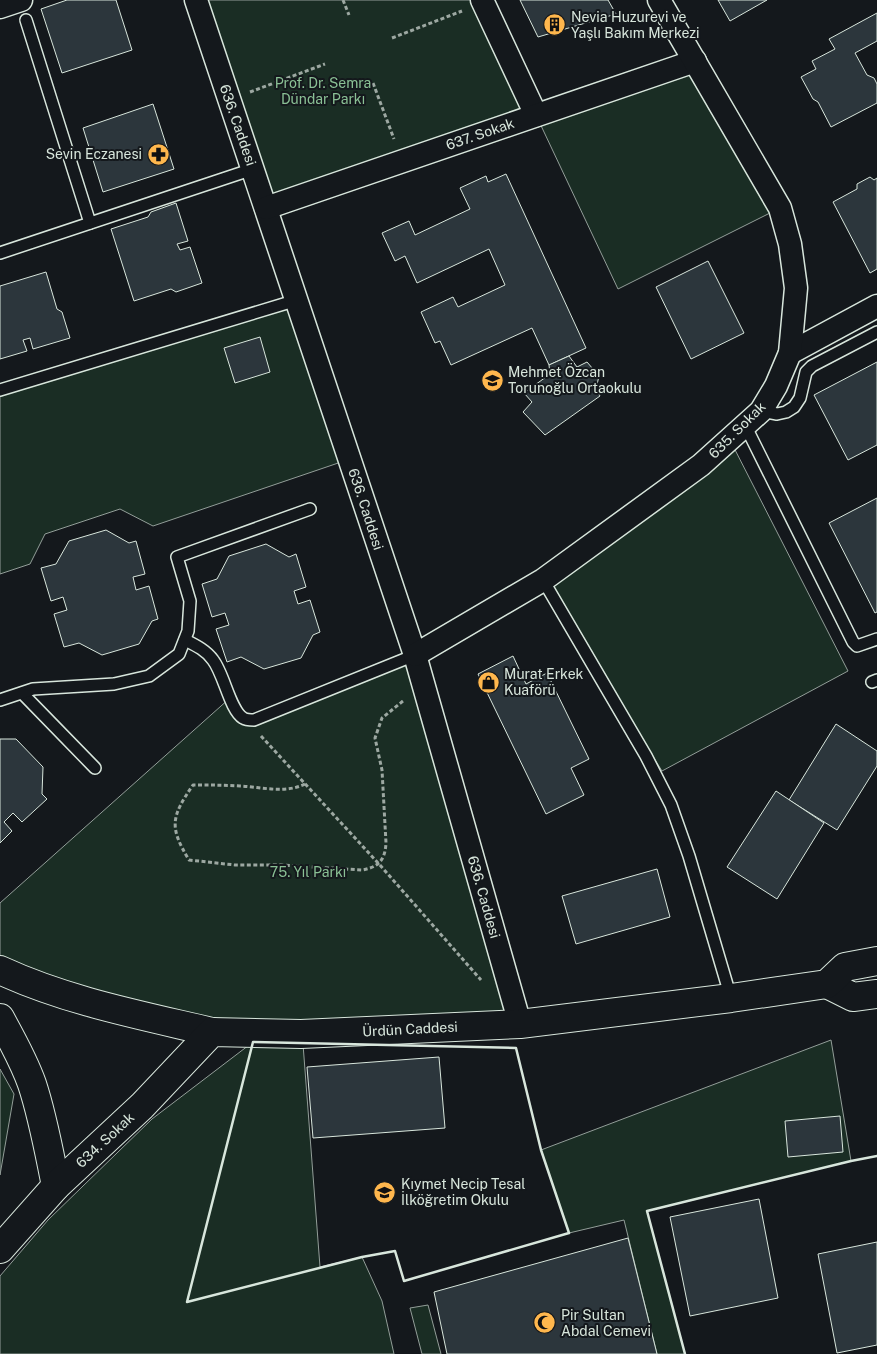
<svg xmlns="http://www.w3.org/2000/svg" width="877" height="1354" font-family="'Public Sans',sans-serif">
	<rect width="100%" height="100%" fill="#14181c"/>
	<g fill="#1a2d24" stroke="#939e99">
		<path d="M196 0H482L537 115 695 61 780 208 618 289 536 115 266 208Z"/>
		<path d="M297 300 350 459 153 526 120 509 45 534 30 564 0 574V390Z"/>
		<path d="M730 440 848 671 662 771 543 580Z"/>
		<path d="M415 655 520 1024 251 1034 0 970V903L230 698 243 718Z"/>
		<path d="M831 1040 851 1161 647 1211 685 1354H657L624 1220 569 1233 541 1150Z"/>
		<path d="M253 1042 303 1044 320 1267 362 1257 382 1301 394 1354H0V1276L48 1220 152 1119Z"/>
		<path d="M0 1069 14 1094 0 1175Z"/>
		<path d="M428 1305 441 1354H422L410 1308Z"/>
	</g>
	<g fill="#2c363c" stroke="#d8e6dc">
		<path d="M67 0H116L132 50 62 73 41 9Z"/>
		<path d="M520 0H608L616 14 538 37Z"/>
		<path d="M718 0H767L730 21Z"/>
		<path d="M877 13V41L855 53 867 75 874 78 877 84V103L831 127 818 102 813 99 801 77 816 69 812 61 835 49 829 39Z"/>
		<path d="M153 104 174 169 103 192 83 128Z"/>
		<path d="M506 174 586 348 549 365 532 328 451 365 440 341 435 343 421 312 453 297 458 307 505 285 489 249 417 283 405 256 395 261 382 233 409 221 415 235 470 209 460 188 486 176 488 182Z"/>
		<path d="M870 177 874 180 877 178V269L870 273 833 202 857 189V184Z"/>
		<path d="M176 203 188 241 177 244 180 250 190 247 202 283 176 292 171 289 134 301 111 229 148 217 151 212Z"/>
		<path d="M708 261 744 333 691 359 656 287Z"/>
		<path d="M46 272 57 309 62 312 70 338 33 349 30 338 23 340 27 351 0 359V286Z"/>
		<path d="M260 337 270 372 235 383 224 348Z"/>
		<path d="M569 356 577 367 587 362 599 376 596 389 600 396 545 435 523 412 532 402 524 393 550 374 549 365Z"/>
		<path d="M877 362V445L848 460 814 395Z"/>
		<path d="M877 498V612L875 613 829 523Z"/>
		<path d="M106 530 129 543 136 541 145 574 133 577 136 590 149 586 158 619 152 621 139 644 102 655 79 643 64 647 54 614 67 610 63 597 51 601 41 568 56 564 69 541Z"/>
		<path d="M266 544 289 557 296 554 306 587 294 591 298 604 310 600 320 632 313 635 301 658 264 669 241 657 227 662 216 629 229 625 225 613 212 617 202 584 217 579 229 556Z"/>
		<path d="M513 656 526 684 547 673 589 759 571 768 584 795 546 814 478 674Z"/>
		<path d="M836 724 877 751V766L837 830 789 800Z"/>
		<path d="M0 739H16L43 767 42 794 47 799 22 822 13 813 4 822 12 831 0 843Z"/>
		<path d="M776 791 824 823 777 899 727 867Z"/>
		<path d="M657 869 670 917 576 944 562 896Z"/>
		<path d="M439 1057 445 1128 313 1138 307 1067Z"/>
		<path d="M840 1116 843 1152 788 1157 785 1121Z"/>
		<path d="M759 1199 778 1298 690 1316 670 1217Z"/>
		<path d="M628 1238 657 1354H447L434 1292Z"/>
		<path d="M877 1242V1345L837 1353 818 1254Z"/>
	</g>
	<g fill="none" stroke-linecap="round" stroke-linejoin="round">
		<defs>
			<g id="service">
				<path d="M26 20 90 223"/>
				<path d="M0 253 253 169"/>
				<path d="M0 390 297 300"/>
				<path d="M761 411 777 414 786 412 794 407 800 398 806 372 812 366 877 332"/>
				<path d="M745 425 853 642 857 646 877 639"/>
				<path d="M543 580 646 756 671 805 689 856 731 998"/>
				<path d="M185 640C195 645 206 650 213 660 224 674 230 710 243 718 246 720 251 720 254 720L415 655"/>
				<path d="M872 682 877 680"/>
				<path d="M22 693 95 768"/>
				<path d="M0 700 33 689 114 684 149 676 179 654 188 631 190 601 177 557 310 509"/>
			</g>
			<g id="minor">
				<path d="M196 0 415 655 520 1024"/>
				<path d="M482 0 536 115"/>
				<path d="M0 7 21 0"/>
				<path d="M266 208 695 61"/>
				<path d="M790 353 877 306"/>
				<path d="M415 655 543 580 701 465 761 411 776 386 790 353 796 288 790 244 780 208 659 0"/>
			</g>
			<g id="tertiary">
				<path d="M0 970C67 1001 140 1015 212 1032"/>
				<path d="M0 1018C12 1040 24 1061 32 1084 43 1117 49 1152 56 1186"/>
			</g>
			<g id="secondary">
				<path d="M827 984 853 997 877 994"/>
				<path d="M0 1249 56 1186 142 1106 212 1032 301 1034 520 1024 731 998 827 984 845 967 877 961"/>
			</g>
		</defs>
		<use href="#service" stroke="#d8e6dc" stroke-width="14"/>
		<use href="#minor" stroke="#d8e6dc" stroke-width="25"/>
		<use href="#tertiary" stroke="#d8e6dc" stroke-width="30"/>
		<use href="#secondary" stroke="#d8e6dc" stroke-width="30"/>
		<g stroke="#9da8a2" stroke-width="3" stroke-dasharray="4 2.5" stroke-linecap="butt">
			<path d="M343 0 349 15"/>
			<path d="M392 38 462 11"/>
			<path d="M373 83 394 139"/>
			<path d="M250 92 325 64"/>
			<path d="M261 736 379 864 481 980"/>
			<path d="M305 784C285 794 262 787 240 786 224 785 209 785 193 785 171 817 169 827 189 860L235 865H281L362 870C379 867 385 860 386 843L382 770 375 738 382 718 403 701"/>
		</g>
		<use href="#service" stroke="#14181c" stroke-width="11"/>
		<use href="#minor" stroke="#14181c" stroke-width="22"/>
		<use href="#tertiary" stroke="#14181c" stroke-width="28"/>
		<use href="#secondary" stroke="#14181c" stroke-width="28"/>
		<g stroke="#d8e6dc" stroke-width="2.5">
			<path d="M253 1042 516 1048 541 1150 569 1233 404 1281 395 1251 362 1257 187 1302Z"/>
			<path d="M685 1354 647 1211 851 1161 877 1156"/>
		</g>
	</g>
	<defs>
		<symbol id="building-disc" viewBox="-11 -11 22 22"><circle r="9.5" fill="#ffb74d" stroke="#14181c"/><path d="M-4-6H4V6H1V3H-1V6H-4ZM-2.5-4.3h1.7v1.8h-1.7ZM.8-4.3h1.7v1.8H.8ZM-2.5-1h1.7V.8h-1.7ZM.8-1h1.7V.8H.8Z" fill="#111"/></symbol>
		<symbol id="pharmacy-disc" viewBox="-11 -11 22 22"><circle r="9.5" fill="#ffb74d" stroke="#14181c"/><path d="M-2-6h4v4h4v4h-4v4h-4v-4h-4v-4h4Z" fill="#111"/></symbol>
		<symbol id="school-disc" viewBox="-11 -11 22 22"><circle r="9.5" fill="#ffb74d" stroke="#14181c"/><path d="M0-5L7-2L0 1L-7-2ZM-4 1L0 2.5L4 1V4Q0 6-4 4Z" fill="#111"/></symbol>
		<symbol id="shop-disc" viewBox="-11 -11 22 22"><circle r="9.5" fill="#ffb74d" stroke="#14181c"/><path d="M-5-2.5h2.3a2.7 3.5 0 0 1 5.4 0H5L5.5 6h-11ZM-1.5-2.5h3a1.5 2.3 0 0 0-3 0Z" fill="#111"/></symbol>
		<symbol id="mosque-disc" viewBox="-11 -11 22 22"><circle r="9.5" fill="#ffb74d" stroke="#14181c"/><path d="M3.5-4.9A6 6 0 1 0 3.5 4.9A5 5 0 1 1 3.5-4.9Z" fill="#111"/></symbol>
	</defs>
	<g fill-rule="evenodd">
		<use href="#building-disc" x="542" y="12" width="25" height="25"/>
		<use href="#pharmacy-disc" x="146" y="142" width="25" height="25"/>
		<use href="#school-disc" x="480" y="368" width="25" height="25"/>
		<use href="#shop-disc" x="476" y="670" width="25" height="25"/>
		<use href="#school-disc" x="372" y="1180" width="25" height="25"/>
		<use href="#mosque-disc" x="532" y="1310" width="25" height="25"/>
	</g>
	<g text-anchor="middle" stroke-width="4" stroke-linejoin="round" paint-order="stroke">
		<g font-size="14" fill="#d8e6dc" stroke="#14181c" text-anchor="start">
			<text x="571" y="22">Nevia Huzurevi ve<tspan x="571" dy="16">Yaşlı Bakım Merkezi</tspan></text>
			<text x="142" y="159" text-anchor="end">Sevin Eczanesi</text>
			<text x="508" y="377">Mehmet Özcan<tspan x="508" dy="16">Torunoğlu Ortaokulu</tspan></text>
			<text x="504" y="679">Murat Erkek<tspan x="504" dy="16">Kuaförü</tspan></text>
			<text x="401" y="1189">Kıymet Necip Tesal<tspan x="401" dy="16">İlköğretim Okulu</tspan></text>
			<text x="561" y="1320">Pir Sultan<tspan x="561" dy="16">Abdal Cemevi</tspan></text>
		</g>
		<g font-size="14" fill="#8ac095" stroke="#14181c">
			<text x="323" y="88">Prof. Dr. Semra<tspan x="323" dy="16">Dündar Parkı</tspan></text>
			<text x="308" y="877">75. Yıl Parkı</text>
		</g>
		<g font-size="14" fill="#d8e6dc" stroke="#14181c">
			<text transform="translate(238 125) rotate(71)" y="5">636. Caddesi</text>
			<text transform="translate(480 134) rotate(-19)" y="5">637. Sokak</text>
			<text transform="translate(737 430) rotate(-45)" y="5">635. Sokak</text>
			<text transform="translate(366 509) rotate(72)" y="5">636. Caddesi</text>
			<text transform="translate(484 897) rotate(74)" y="5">636. Caddesi</text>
			<text transform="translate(410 1029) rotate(-3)" y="5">Ürdün Caddesi</text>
			<text transform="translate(105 1140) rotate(-43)" y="5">634. Sokak</text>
		</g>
	</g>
</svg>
